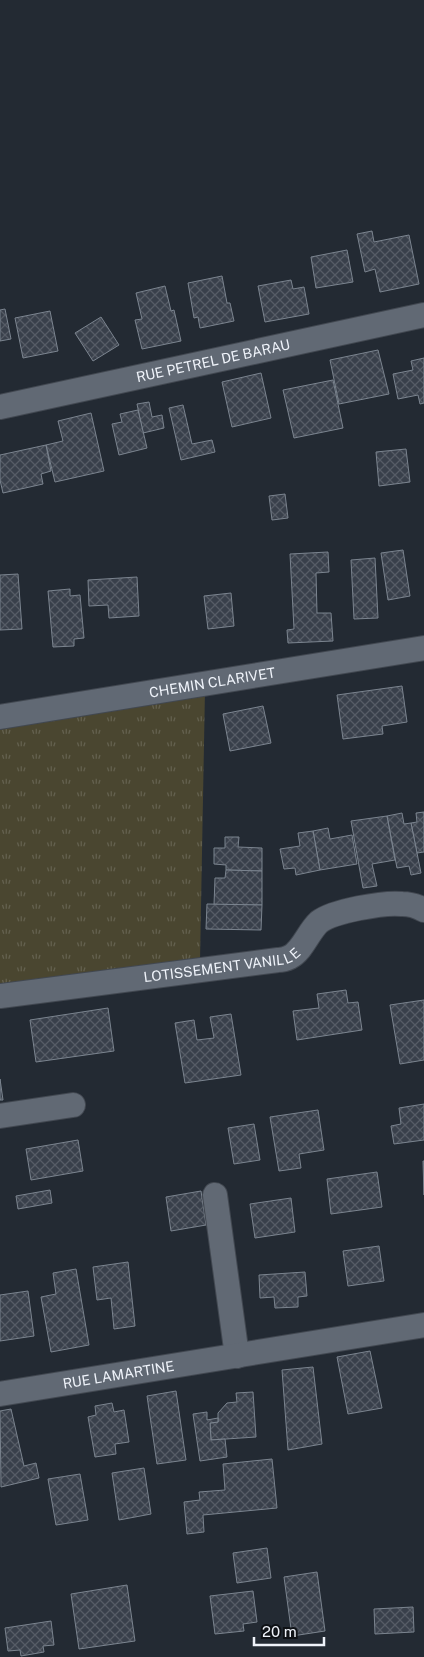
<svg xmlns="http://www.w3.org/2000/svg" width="424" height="1657" font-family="'Public Sans',sans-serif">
	<defs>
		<pattern id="grass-tufts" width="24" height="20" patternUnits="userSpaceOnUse" patternTransform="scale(1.25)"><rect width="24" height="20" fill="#4a4630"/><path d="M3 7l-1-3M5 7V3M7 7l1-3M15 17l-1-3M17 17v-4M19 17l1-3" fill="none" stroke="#64614f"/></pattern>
		<pattern id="building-cross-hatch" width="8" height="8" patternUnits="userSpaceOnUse" patternTransform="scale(1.25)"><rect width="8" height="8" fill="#39404b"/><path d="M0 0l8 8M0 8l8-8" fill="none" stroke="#565c66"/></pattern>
	</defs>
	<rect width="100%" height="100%" fill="#232a33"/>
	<path fill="url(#grass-tufts)" d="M205 689 200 962 0 990V725Z"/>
	<g fill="url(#building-cross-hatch)" stroke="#7b848f">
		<path d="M372 231 374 242 409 235 419 284 380 292 375 269 365 272 357 234Z"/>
		<path d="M347 250 353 282 316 288 311 257Z"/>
		<path d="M222 276 227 303H230L234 321 200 328 198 317 194 318 188 283Z"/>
		<path d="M291 280 293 289 304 287 309 314 265 322 258 286Z"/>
		<path d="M165 286 171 311 174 310 181 341 142 349 135 320 142 319 136 293Z"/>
		<path d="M5 309 11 339 0 341V310Z"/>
		<path d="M50 311 58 351 23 358 15 318Z"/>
		<path d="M101 317 119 345 93 361 75 333Z"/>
		<path d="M378 350 389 394 339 404 330 360Z"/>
		<path d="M424 358V403L420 404 418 395 398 399 393 374 413 370 411 361Z"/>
		<path d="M261 373 271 418 232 427 222 382Z"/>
		<path d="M333 380 343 428 294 438 283 390Z"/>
		<path d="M149 402 152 417 162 415 164 428 143 433 137 404Z"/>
		<path d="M183 405 192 444 212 440 215 452 181 460 169 408Z"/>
		<path d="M138 410 147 448 119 455 112 424 122 422 120 414Z"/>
		<path d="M91 413 104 471 55 482 46 445 63 441 58 421Z"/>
		<path d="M46 445 51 471 41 474 43 484 3 493 0 480V455Z"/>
		<path d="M406 449 410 482 379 486 376 452Z"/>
		<path d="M285 494 288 518 272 520 269 496Z"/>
		<path d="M403 550 410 596 388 600 381 553Z"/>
		<path d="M328 552 329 572 316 573 317 613H331L333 641 288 643 287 630 294 629 290 554Z"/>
		<path d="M375 558 378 618 354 619 351 560Z"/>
		<path d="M18 574 22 629 0 630V575Z"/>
		<path d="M137 577 139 616 109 618 108 605 89 606 88 580Z"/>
		<path d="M70 589V596L80 595 84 638 74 639V646L53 647 48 591Z"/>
		<path d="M231 593 234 626 208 629 204 596Z"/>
		<path d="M402 686 407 722 382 726 383 734 343 739 337 695Z"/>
		<path d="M263 706 271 743 230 751 223 714Z"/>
		<path d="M424 812V852L417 853 411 823 417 822 416 813Z"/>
		<path d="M402 813 404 824 411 823 421 873 411 875 409 866 397 868 387 816Z"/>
		<path d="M387 816 395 860 372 864 377 886 363 888 351 821Z"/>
		<path d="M328 828 330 839 352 835 357 864 320 870 313 831Z"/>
		<path d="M313 831 320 870 296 875 295 868 284 869 280 849 300 846 298 833Z"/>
		<path d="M225 837H239L238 847 262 848V871L226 870V865L214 864V848H225Z"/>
		<path d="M226 870 262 871V905H214L215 878H225Z"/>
		<path d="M207 904 262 905 261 930 206 929Z"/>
		<path d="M346 990 348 1003 358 1002 362 1030 297 1040 293 1011 319 1008 317 994Z"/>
		<path d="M424 1000V1060L400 1064 390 1005Z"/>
		<path d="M108 1008 114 1051 36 1062 30 1020Z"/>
		<path d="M231 1014 241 1075 185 1083 175 1023 194 1020 197 1040 214 1038 210 1017Z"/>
		<path d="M0 1079 3 1100H0Z"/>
		<path d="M424 1104V1140L394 1144 391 1126 401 1124 399 1108Z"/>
		<path d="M318 1110 324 1150 299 1154 301 1168 279 1171 270 1117Z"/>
		<path d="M254 1124 260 1160 234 1164 228 1128Z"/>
		<path d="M78 1140 83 1171 31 1180 26 1149Z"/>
		<path d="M423 1161H424V1195Z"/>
		<path d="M377 1172 382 1207 331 1214 327 1179Z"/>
		<path d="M50 1190 52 1203 18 1209 16 1196Z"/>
		<path d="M201 1191 206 1225 171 1231 166 1197Z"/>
		<path d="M291 1198 295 1232 255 1238 250 1204Z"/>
		<path d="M379 1246 384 1281 348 1286 343 1251Z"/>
		<path d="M128 1262 135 1326 114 1329 111 1298 97 1300 93 1267Z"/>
		<path d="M76 1269 89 1345 51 1352 41 1297 56 1294 53 1273Z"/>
		<path d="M305 1272 307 1296 298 1297V1307L275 1308 274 1297 260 1298 259 1275Z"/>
		<path d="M28 1291 34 1336 0 1341V1295Z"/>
		<path d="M370 1351 382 1408 348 1414 337 1357Z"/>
		<path d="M313 1367 322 1444 288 1450 282 1370Z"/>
		<path d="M176 1391 186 1460 157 1464 147 1396Z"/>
		<path d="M253 1392 256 1437 211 1440 210 1423 218 1422V1413L227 1403 237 1402 236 1393Z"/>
		<path d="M112 1403 114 1412 124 1410 129 1442 115 1444 116 1454 95 1457 88 1417 96 1415 95 1406Z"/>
		<path d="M11 1409 24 1466 36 1463 39 1478 1 1487 0 1411Z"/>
		<path d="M207 1412V1420L218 1418V1422L210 1423 211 1440 225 1439 227 1457 200 1461 193 1414Z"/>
		<path d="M272 1459 277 1508 203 1515 204 1532 187 1534 184 1502 200 1500 199 1492 225 1490 223 1464Z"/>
		<path d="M144 1468 151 1514 119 1520 112 1473Z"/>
		<path d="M80 1474 88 1520 56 1525 48 1479Z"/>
		<path d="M267 1548 271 1578 237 1583 233 1553Z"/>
		<path d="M317 1572 325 1631 292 1636 284 1577Z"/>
		<path d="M127 1585 135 1641 79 1649 71 1594Z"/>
		<path d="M253 1591 257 1622 243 1624 244 1631 215 1634 210 1596Z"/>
		<path d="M413 1607 414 1632 375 1634 374 1609Z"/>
		<path d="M51 1621 54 1645 43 1646 44 1652 21 1656 20 1650 8 1651 5 1628Z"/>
	</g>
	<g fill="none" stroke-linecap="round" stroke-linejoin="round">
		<defs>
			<g id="minor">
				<path id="s1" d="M0 407 424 315"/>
				<path id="s2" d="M0 717 424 648"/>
				<path id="s3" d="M0 996 278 960C282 960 286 959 290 957 303 950 308 932 319 922 333 911 384 902 402 904 410 904 417 906 424 910"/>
				<path d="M0 1116 73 1105"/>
				<path d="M215 1195 237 1356"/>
				<path id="s4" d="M0 1394 424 1325"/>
			</g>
		</defs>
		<use href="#minor" stroke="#424851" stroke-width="26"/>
		<use href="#minor" stroke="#616974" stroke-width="24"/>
	</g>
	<g text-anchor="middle" stroke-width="4.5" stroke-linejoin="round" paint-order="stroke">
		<g font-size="14" fill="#eff3fa" stroke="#0f1216">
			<text dy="5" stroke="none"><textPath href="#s1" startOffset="218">RUE PETREL DE BARAU</textPath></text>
			<text dy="5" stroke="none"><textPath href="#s2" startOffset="215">CHEMIN CLARIVET</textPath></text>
			<text dy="5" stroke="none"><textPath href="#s3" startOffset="224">LOTISSEMENT VANILLE</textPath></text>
			<text dy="5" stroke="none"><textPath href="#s4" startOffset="120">RUE LAMARTINE</textPath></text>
		</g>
	</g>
	<path d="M254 1637v8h70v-8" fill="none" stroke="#eff3fa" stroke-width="2.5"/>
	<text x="262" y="1637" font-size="15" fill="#eff3fa" stroke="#0f1216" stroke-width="4" paint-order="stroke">20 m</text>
</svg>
